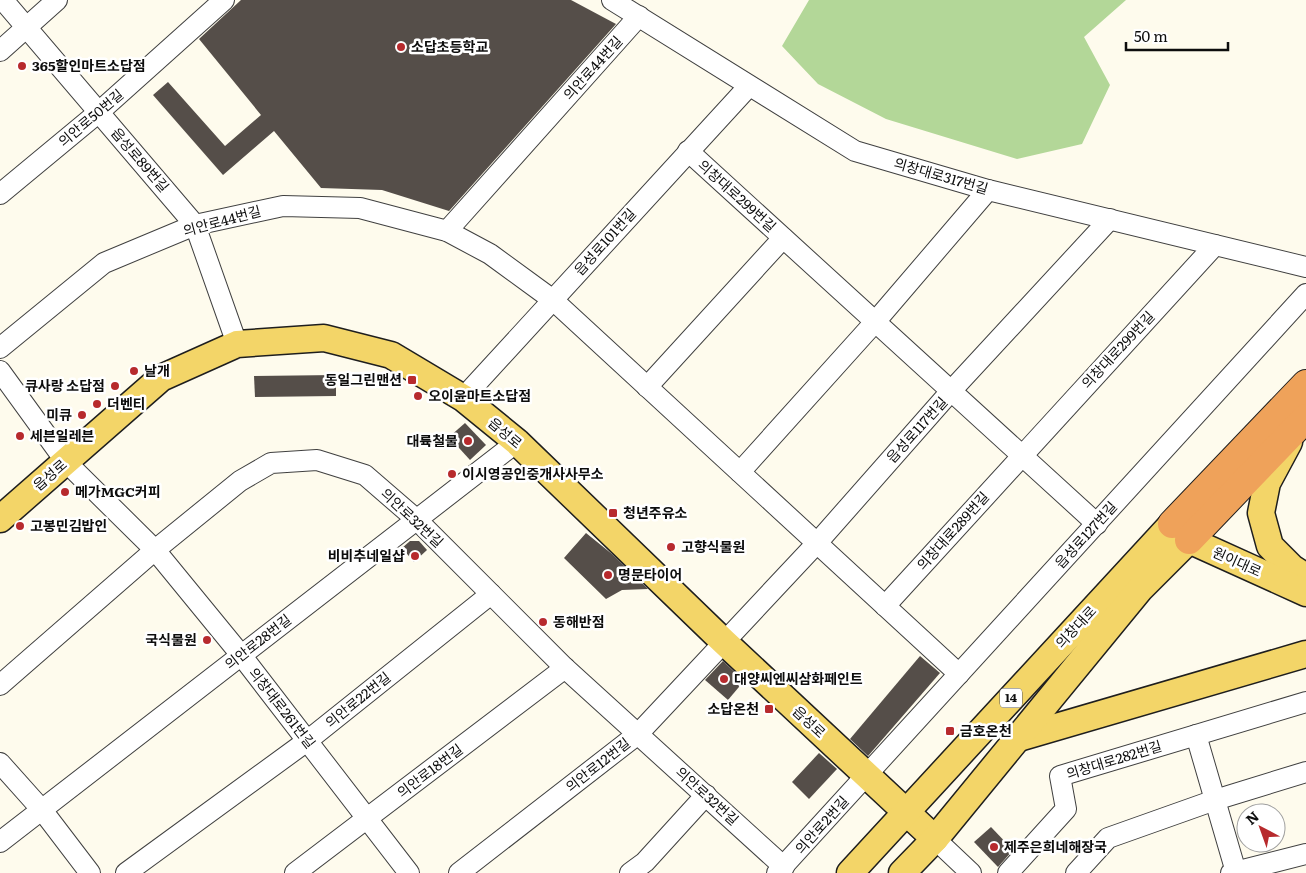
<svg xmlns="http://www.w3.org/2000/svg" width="1306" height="873" font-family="Literata,'Noto Sans KR',serif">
	<rect width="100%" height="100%" fill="#fefbed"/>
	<path fill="#b3d798" d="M809 0H1126L1084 37 1110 85 1082 144 1017 159 886 119 818 84 782 46Z"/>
	<g fill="#554e49">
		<path d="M241 0H571L616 24 449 211 382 190 321 188 274 131 223 175 153 95 168 82 225 146 261 115 199 39Z"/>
		<path d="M336 375V396L255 397 254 376Z"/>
		<path d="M465 423 486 445 470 460 449 437Z"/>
		<path d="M586 533 612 554 648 589 622 590 606 599 564 558Z"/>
		<path d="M410 541H419L427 550 414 562 402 548Z"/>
		<path d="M920 656 940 673 868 756 850 739Z"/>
		<path d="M723 661 744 681 728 700 705 680Z"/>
		<path d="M819 753 837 769 809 799 792 782Z"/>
		<path d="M991 827 1013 850 998 867 974 842Z"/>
	</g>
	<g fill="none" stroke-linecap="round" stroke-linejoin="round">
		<defs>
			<g id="minor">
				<path d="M3 0 195 225 237 344"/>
				<path d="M612 0 855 151 988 190 1306 267"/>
				<path d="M0 51 57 0"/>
				<path d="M688 151 1097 524"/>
				<path d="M0 194 99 112 224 0"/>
				<path d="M447 231 639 16"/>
				<path d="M0 348 104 263 195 225 283 206 360 208 447 231 490 254 553 300 959 674"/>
				<path d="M0 371 66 462 155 550 241 655 409 873"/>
				<path d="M647 387 783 238"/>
				<path d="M463 398 749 86"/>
				<path d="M740 472 875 322 988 190"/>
				<path d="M885 606 1215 245"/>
				<path d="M0 685 155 550 240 481 271 463 317 460 365 475 417 520 565 668 784 867"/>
				<path d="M1196 735 1236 872"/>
				<path d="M0 763 42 810 90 873"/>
				<path d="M935 839 971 873"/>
				<path d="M0 842 517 442"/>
				<path d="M126 873 307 741 491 594"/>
				<path d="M295 873 565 668"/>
				<path d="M459 873 638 734 817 543 951 391 1110 219"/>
				<path d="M630 873 645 862 706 795"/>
				<path d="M777 873 1306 294"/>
				<path d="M1008 873 1066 809 1060 776 1306 702"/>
				<path d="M1076 873 1108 838 1215 800 1306 772"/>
				<path d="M1231 873 1306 854"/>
			</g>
			<g id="major">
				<path d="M1289 442 1267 483 1261 513 1270 546 1292 568 1306 577"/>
				<path d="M0 519 161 378 237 344 324 338 391 355 463 398 517 442 723 641 935 839"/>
				<path d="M1015 739 1306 654"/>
				<path d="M850 873 1172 524 1189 540 1306 593"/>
				<path d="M902 873 935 839 1140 589 1189 540"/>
			</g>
			<g id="highway">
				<path d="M1172 524 1306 384"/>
				<path d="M1189 540 1306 418"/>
			</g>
		</defs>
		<use href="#minor" stroke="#404040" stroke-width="22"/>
		<use href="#major" stroke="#1e1e1e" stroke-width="29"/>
		<use href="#highway" stroke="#1e1e1e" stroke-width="30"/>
		<use href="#minor" stroke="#fff" stroke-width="20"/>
		<use href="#major" stroke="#f3d568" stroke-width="26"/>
		<use href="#highway" stroke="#efa25a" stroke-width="28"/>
	</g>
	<g fill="#b72a2d" stroke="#fff" stroke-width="2">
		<circle cx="401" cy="47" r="5"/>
		<circle cx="22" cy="66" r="5"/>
		<circle cx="134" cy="371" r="5"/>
		<rect x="407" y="375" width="10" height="10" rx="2.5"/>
		<circle cx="115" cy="386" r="5"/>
		<circle cx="418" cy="396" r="5"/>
		<circle cx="97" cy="404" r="5"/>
		<circle cx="82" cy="415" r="5"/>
		<circle cx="20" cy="436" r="5"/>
		<circle cx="468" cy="441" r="5"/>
		<circle cx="452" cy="474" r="5"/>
		<circle cx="65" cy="492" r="5"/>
		<rect x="608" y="508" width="10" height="10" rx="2.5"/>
		<circle cx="20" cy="526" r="5"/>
		<circle cx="671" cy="547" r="5"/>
		<circle cx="415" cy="556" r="5"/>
		<circle cx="608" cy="575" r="5"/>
		<circle cx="543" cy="622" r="5"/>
		<circle cx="207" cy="640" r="5"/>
		<circle cx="724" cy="679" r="5"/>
		<rect x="764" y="704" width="10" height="10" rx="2.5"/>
		<rect x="945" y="726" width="10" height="10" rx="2.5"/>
		<circle cx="994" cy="847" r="5"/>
	</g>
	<g text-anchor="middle" stroke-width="5" stroke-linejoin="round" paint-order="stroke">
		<rect fill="#fff" stroke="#565656" stroke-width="1" x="1000" y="688.5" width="22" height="19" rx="4"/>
		<g font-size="12" font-weight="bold" fill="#0d0d0d">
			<text x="1011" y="702">14</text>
		</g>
		<g font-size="14" font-weight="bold" fill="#0d0d0d" stroke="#fff" text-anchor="start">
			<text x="411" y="52">소답초등학교</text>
			<text x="32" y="71">365할인마트소답점</text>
			<text x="144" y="376">날개</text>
			<text x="402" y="385" text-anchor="end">동일그린맨션</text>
			<text x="105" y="391" text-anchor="end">큐사랑 소답점</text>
			<text x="428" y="401">오이윤마트소답점</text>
			<text x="107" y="409">더벤티</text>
			<text x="72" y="420" text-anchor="end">미큐</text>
			<text x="30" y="441">세븐일레븐</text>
			<text x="458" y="446" text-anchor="end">대륙철물</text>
			<text x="462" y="479">이시영공인중개사사무소</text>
			<text x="75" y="497">메가MGC커피</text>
			<text x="623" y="518">청년주유소</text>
			<text x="30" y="531">고봉민김밥인</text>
			<text x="681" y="552">고향식물원</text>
			<text x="405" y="561" text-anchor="end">비비추네일샵</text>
			<text x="618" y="580">명문타이어</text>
			<text x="553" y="627">동해반점</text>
			<text x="197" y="645" text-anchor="end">국식물원</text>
			<text x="734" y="684">대양씨엔씨삼화페인트</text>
			<text x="759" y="714" text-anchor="end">소답온천</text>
			<text x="960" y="736">금호온천</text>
			<text x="1004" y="852">제주은희네해장국</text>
		</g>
		<g font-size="14" fill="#0d0d0d" stroke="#fff">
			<text transform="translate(593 68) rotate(-48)" y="5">의안로44번길</text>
			<text transform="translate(91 118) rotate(-40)" y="5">의안로50번길</text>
			<text transform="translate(140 160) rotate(49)" y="5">읍성로89번길</text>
			<text transform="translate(941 176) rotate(16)" y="5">의창대로317번길</text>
			<text transform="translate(737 196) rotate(42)" y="5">의창대로299번길</text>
			<text transform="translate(222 221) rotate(-15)" y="5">의안로44번길</text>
			<text transform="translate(605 242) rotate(-48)" y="5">읍성로101번길</text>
			<text transform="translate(1118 350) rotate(-47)" y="5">의창대로299번길</text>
			<text transform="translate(917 430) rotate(-48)" y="5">읍성로117번길</text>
			<text transform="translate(505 433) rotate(40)" y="5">읍성로</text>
			<text transform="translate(50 475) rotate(-41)" y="5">읍성로</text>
			<text transform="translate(412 518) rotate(43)" y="5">의안로32번길</text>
			<text transform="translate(953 531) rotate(-48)" y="5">의창대로289번길</text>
			<text transform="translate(1086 535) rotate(-48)" y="5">읍성로127번길</text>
			<text transform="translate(1237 562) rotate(24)" y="5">원이대로</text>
			<text transform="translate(1076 627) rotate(-47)" y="5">의창대로</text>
			<text transform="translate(258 642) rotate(-38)" y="5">의안로28번길</text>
			<text transform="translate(358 700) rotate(-39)" y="5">의안로22번길</text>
			<text transform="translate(282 708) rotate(52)" y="5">의창대로261번길</text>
			<text transform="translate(809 722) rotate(43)" y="5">읍성로</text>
			<text transform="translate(1114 760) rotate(-17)" y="5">의창대로282번길</text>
			<text transform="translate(598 765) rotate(-38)" y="5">의안로12번길</text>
			<text transform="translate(430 771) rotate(-37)" y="5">의안로18번길</text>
			<text transform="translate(707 796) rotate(42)" y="5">의안로32번길</text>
			<text transform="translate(822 825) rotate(-48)" y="5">의안로2번길</text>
		</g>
	</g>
	<g transform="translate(1261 828) rotate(319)"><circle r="24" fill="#ffffff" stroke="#9e9e9e"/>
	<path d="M0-4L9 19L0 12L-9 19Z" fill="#b72a2d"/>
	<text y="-8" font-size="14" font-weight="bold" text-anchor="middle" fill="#0d0d0d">N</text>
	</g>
	<path d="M1126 42v8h102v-8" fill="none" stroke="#0d0d0d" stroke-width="2.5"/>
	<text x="1134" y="42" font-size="15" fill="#0d0d0d" stroke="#ffffff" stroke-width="4" paint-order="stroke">50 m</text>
</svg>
